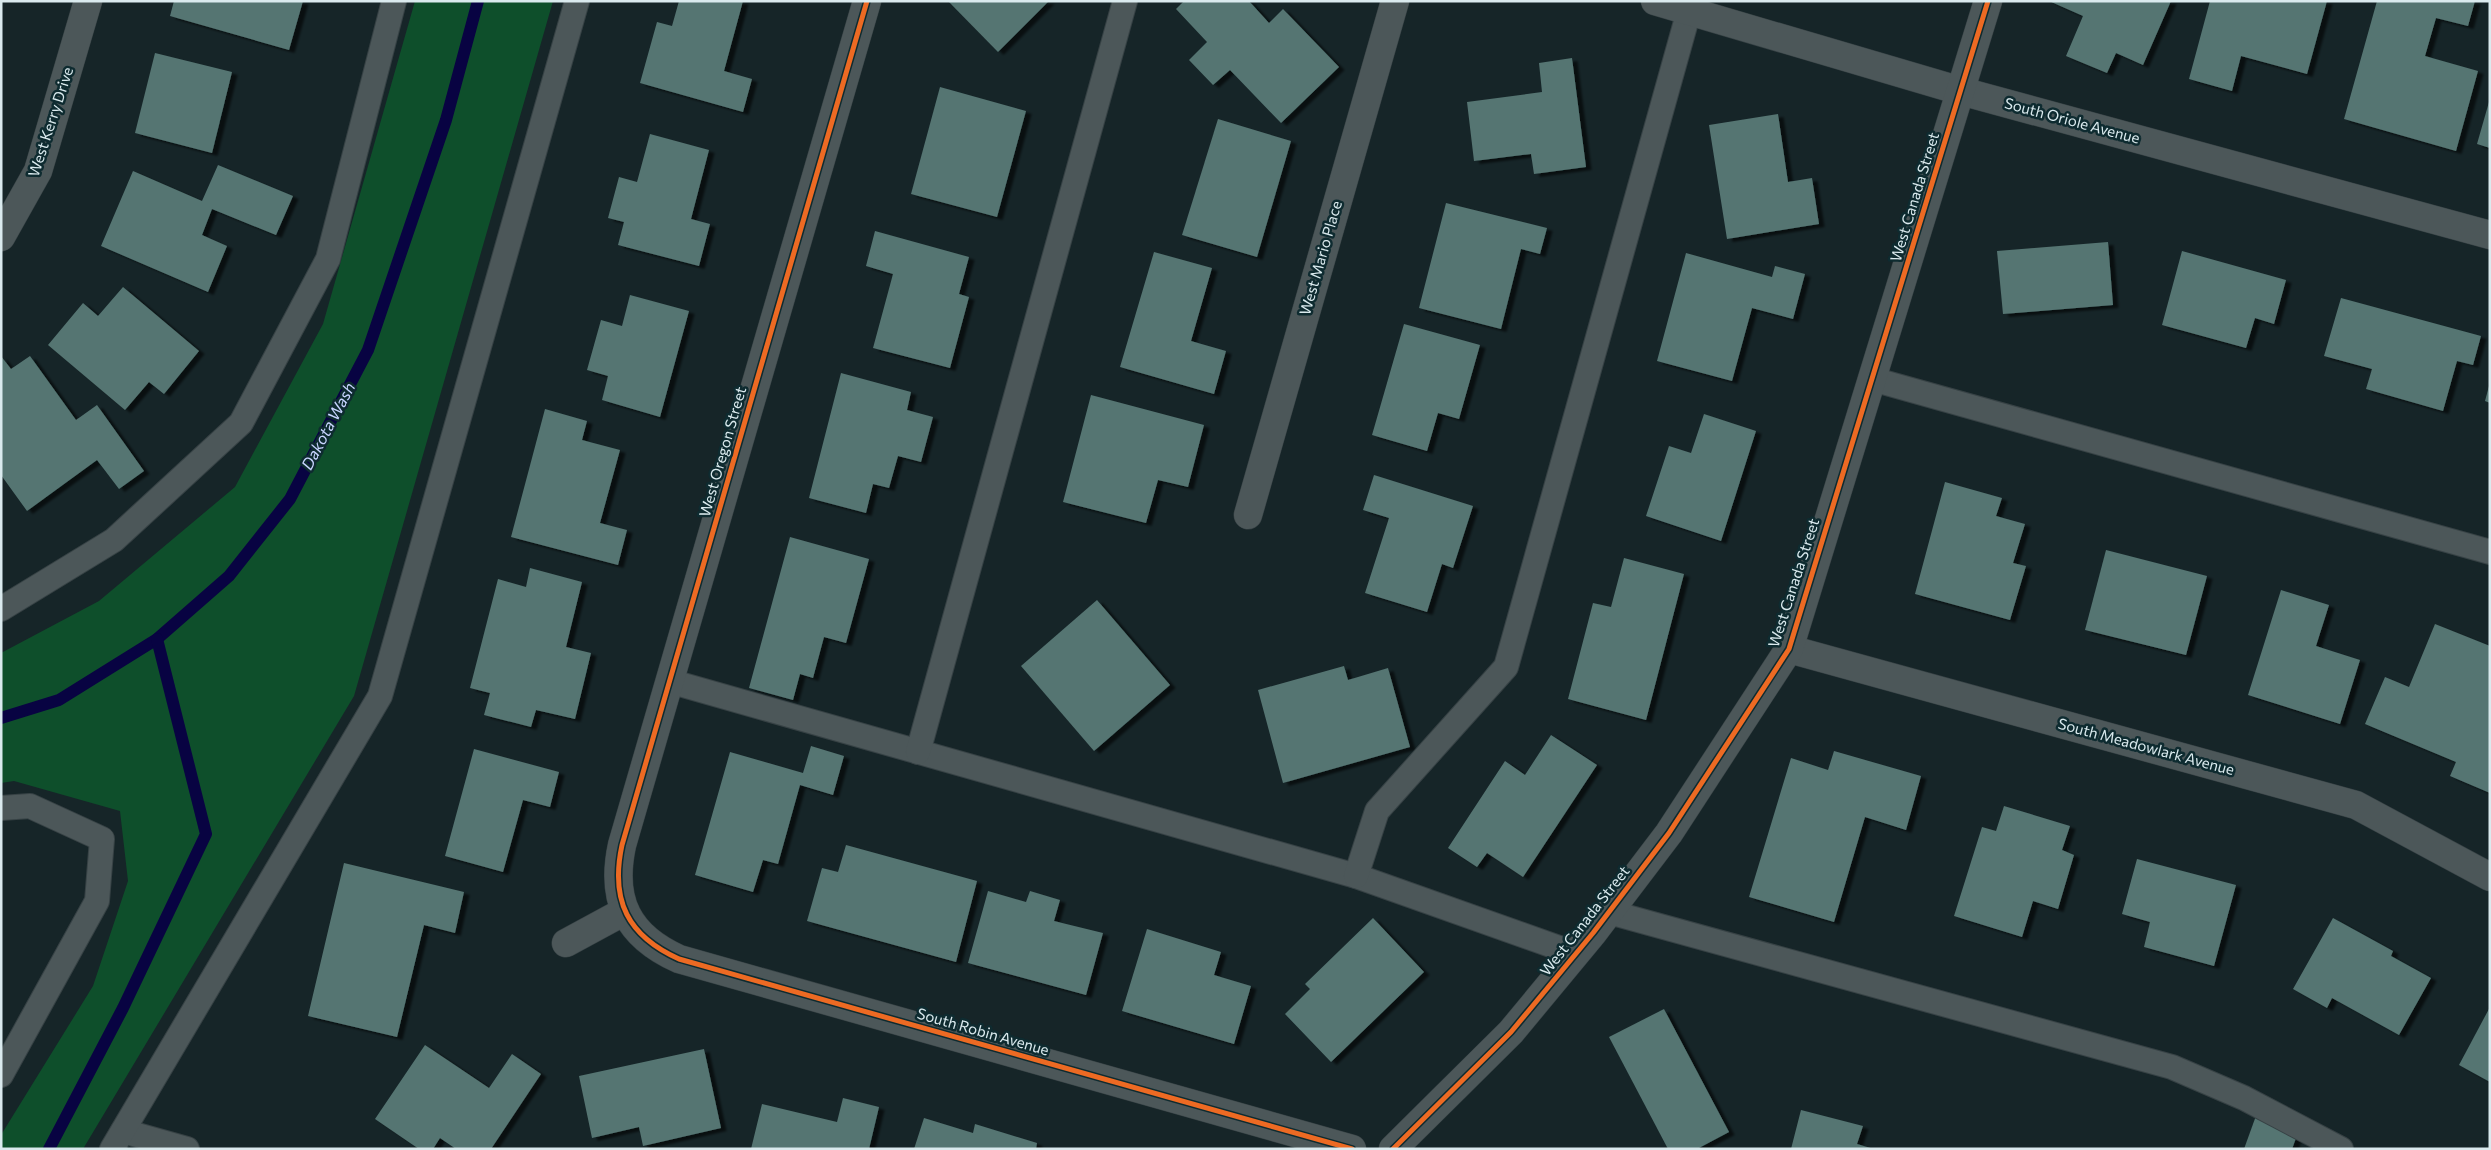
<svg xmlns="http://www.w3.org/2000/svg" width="2491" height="1150" font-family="Commissioner,sans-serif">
	<defs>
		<filter id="shadow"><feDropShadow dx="5.5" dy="3" stdDeviation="1" flood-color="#0009"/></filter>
	</defs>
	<rect width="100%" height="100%" fill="#162528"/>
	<path fill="#0e4f2b" d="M415 1H553L354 696 83 1149H1V1135L93 986 128 881 120 811 14 781 1 783V653L99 601 235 487 323 324Z"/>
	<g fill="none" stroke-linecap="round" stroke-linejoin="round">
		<g stroke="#080342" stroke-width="12">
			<path d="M1 718 59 700 157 639 229 576 290 499 368 350 446 120 478 1"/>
			<path d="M49 1149 123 1008 206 834 157 639"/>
		</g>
	</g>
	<g fill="#557572" filter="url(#shadow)">
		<path d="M174 1H303L289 50 170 16Z"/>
		<path d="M679 1H743L724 71 752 79 743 112 640 83 657 22 672 26Z"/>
		<path d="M948 1H1049L998 52Z"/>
		<path d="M1184 1H1249L1269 23 1283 9 1339 67 1281 123 1230 70 1213 85 1189 60 1207 42 1176 9Z"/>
		<path d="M2049 1H2171L2143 65 2116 53 2107 73 2066 56 2083 16Z"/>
		<path d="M2210 1H2327L2307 74 2241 56 2232 91 2189 79Z"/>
		<path d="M2377 1H2475L2468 26 2436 18 2425 56 2478 71 2456 151 2344 119Z"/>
		<path d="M155 53 232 72 212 153 135 133Z"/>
		<path d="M1572 58 1586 167 1534 174 1531 154 1474 161 1467 102 1542 92 1539 63Z"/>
		<path d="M940 87 1026 111 997 217 911 194Z"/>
		<path d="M2489 102H2490V148L2477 144Z"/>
		<path d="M1778 114 1788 182 1812 178 1819 224 1727 239 1709 125Z"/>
		<path d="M1218 119 1291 141 1257 257 1182 235Z"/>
		<path d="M650 134 709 150 691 219 710 224 699 266 618 245 624 222 608 218 619 177 637 182Z"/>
		<path d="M218 165 293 196 276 235 212 209 202 235 227 246 208 292 101 246 133 171 202 201Z"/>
		<path d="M1446 203 1547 228 1540 254 1521 249 1501 329 1419 308Z"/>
		<path d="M875 231 969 257 959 294 969 297 950 368 873 348 893 274 866 266Z"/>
		<path d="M2108 242 2113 305 2003 314 1997 251Z"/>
		<path d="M2182 251 2286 280 2274 324 2255 318 2246 348 2162 325Z"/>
		<path d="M1154 252 1212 268 1191 341 1226 351 1214 394 1120 367Z"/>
		<path d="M1686 253 1772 277 1775 266 1805 274 1793 319 1752 308 1732 381 1657 361Z"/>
		<path d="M123 287 199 351 164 394 149 382 125 410 48 345 83 303 98 316Z"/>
		<path d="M630 295 689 311 660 417 602 400 608 376 587 370 601 320 622 326Z"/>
		<path d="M2341 298 2481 336 2473 365 2457 361 2443 411 2366 389 2372 369 2324 356Z"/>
		<path d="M1404 324 1480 345 1459 419 1438 413 1427 451 1372 435Z"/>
		<path d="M1 356 11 369 30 356 76 420 97 405 144 471 119 489 97 460 27 511 1 475Z"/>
		<path d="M841 373 911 392 907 410 933 417 921 462 898 456 889 488 873 484 866 513 809 498Z"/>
		<path d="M2489 386H2490V403L2485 401Z"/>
		<path d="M1091 395 1204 425 1188 487 1158 480 1146 523 1063 502Z"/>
		<path d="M545 409 587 421 582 440 620 450 600 523 627 530 618 565 511 537Z"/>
		<path d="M1704 414 1756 431 1721 541 1646 516 1669 446 1691 453Z"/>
		<path d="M1374 475 1473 506 1453 568 1442 564 1427 612 1365 593 1389 518 1363 510Z"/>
		<path d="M1945 482 2002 498 1996 516 2025 524 2013 563 2026 566 2010 620 1915 594Z"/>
		<path d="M790 537 869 559 846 643 824 637 813 678 800 674 793 700 749 688Z"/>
		<path d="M2106 550 2207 576 2186 655 2085 630Z"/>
		<path d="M1624 558 1684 574 1646 720 1568 699 1593 603 1611 607Z"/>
		<path d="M530 568 582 582 566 647 591 653 575 719 536 710 531 727 484 715 490 693 470 688 498 579 526 587Z"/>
		<path d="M2281 590 2329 605 2316 646 2360 660 2340 724 2248 695Z"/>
		<path d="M1097 600 1170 685 1094 751 1021 666Z"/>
		<path d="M2435 624 2490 646V793L2450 776 2456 762 2365 724 2385 677 2409 687Z"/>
		<path d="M1344 666 1348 680 1388 668 1410 747 1283 783 1258 690Z"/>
		<path d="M1551 735 1597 765 1523 877 1487 853 1477 867 1448 848 1505 761 1525 775Z"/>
		<path d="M811 746 844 756 833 795 800 785 778 864 763 860 753 892 695 875 730 752 803 773Z"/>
		<path d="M474 749 559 772 550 807 523 800 503 872 445 856Z"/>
		<path d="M1834 751 1921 776 1906 830 1865 817 1834 922 1749 897 1791 758 1828 770Z"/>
		<path d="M2004 806 2070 826 2062 850 2074 855 2058 909 2033 901 2022 937 1954 916 1982 827 1996 831Z"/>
		<path d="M846 845 977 881 956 962 807 921 822 868 838 872Z"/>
		<path d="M2137 859 2236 885 2214 966 2144 947 2150 922 2122 914Z"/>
		<path d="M344 863 464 892 455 933 424 925 397 1037 308 1016Z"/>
		<path d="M988 891 1026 902 1030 891 1060 900 1054 921 1103 933 1086 995 968 963Z"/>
		<path d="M1373 918 1424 972 1331 1062 1285 1014 1310 989 1305 984Z"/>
		<path d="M2333 918 2393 951 2391 956 2431 978 2399 1035 2332 998 2327 1008 2293 989Z"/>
		<path d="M1147 929 1221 952 1214 975 1251 986 1234 1044 1122 1011Z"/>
		<path d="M2490 1007V1082L2459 1065Z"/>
		<path d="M1664 1009 1729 1132 1697 1149H1668L1609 1037Z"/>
		<path d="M425 1045 489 1088 512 1054 541 1074 491 1149H456L440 1138 433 1149H419L375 1119Z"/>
		<path d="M704 1049 721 1128 643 1146 639 1127 592 1138 579 1076Z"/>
		<path d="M843 1098 879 1107 869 1149H751L762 1104 837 1122Z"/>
		<path d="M1801 1110 1863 1126 1857 1144 1874 1149H1791Z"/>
		<path d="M2257 1113 2299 1130 2292 1149H2244Z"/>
		<path d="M924 1118 973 1133 975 1124 1037 1143 1036 1149H914Z"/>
	</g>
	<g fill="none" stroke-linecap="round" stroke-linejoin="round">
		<defs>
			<g id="service">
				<path d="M1872 379 2490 552"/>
				<path d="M1 609 114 540 241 423 328 259 394 1"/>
				<path d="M669 681 1356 876 1576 954"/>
				<path d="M918 752 1125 1"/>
				<path d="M1 808 30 806 102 839 97 901 1 1075"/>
				<path d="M1356 876 1377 811 1506 667 1689 11"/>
				<path d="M1609 912 2172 1067 2244 1098 2341 1149"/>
				<path d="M123 1131 187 1149"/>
				<path d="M112 1149 380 696 577 1"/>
			</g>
			<g id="minor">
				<path d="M867 1 622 845C610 901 628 936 679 959L1352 1149"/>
				<path d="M1655 1 1961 91 2490 235"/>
				<path d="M1 237 38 171 88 1"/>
				<path d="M1248 515 1395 1"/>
				<path d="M1789 649 2356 805 2490 877"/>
				<path d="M566 943 625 911"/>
				<path d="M1393 1149 1511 1032 1593 933 1669 833 1789 649 1988 1"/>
			</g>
		</defs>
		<use href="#service" stroke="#374245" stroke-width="26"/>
		<use href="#minor" stroke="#374245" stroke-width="29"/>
		<use href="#service" stroke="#4c5759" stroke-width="24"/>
		<use href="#minor" stroke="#4c5759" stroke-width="28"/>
		<defs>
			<g id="cycleway">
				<path d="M867 1 622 845C610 901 628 936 679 959L1352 1149"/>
				<path d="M1393 1149 1511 1032 1593 933 1669 833 1789 649 1988 1"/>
			</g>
		</defs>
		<use href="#cycleway" stroke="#0e2b30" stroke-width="8"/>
		<use href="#cycleway" stroke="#ed6a23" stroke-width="5"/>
	</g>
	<g text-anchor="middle" stroke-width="5" stroke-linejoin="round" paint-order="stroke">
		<g font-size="15" fill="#daeaee" stroke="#0e2b30">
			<text transform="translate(2072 121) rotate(15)" y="5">South Oriole Avenue</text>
			<text transform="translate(51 122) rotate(-72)" y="5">West Kerry Drive</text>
			<text transform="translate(1915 197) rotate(-73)" y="5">West Canada Street</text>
			<text transform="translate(1321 258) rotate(-74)" y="5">West Mario Place</text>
			<text transform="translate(723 452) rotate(-74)" y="5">West Oregon Street</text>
			<text transform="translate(1794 583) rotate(-72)" y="5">West Canada Street</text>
			<text transform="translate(2146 747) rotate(15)" y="5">South Meadowlark Avenue</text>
			<text transform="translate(1585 921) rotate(-52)" y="5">West Canada Street</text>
			<text transform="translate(983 1032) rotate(16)" y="5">South Robin Avenue</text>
		</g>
		<g font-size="16" font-style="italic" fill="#c8d5ff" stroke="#0e2b30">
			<text transform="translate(328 426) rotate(-62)" y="6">Dakota Wash</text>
		</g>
	</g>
	<rect width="2491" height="1150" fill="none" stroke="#daeaee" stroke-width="5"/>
</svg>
